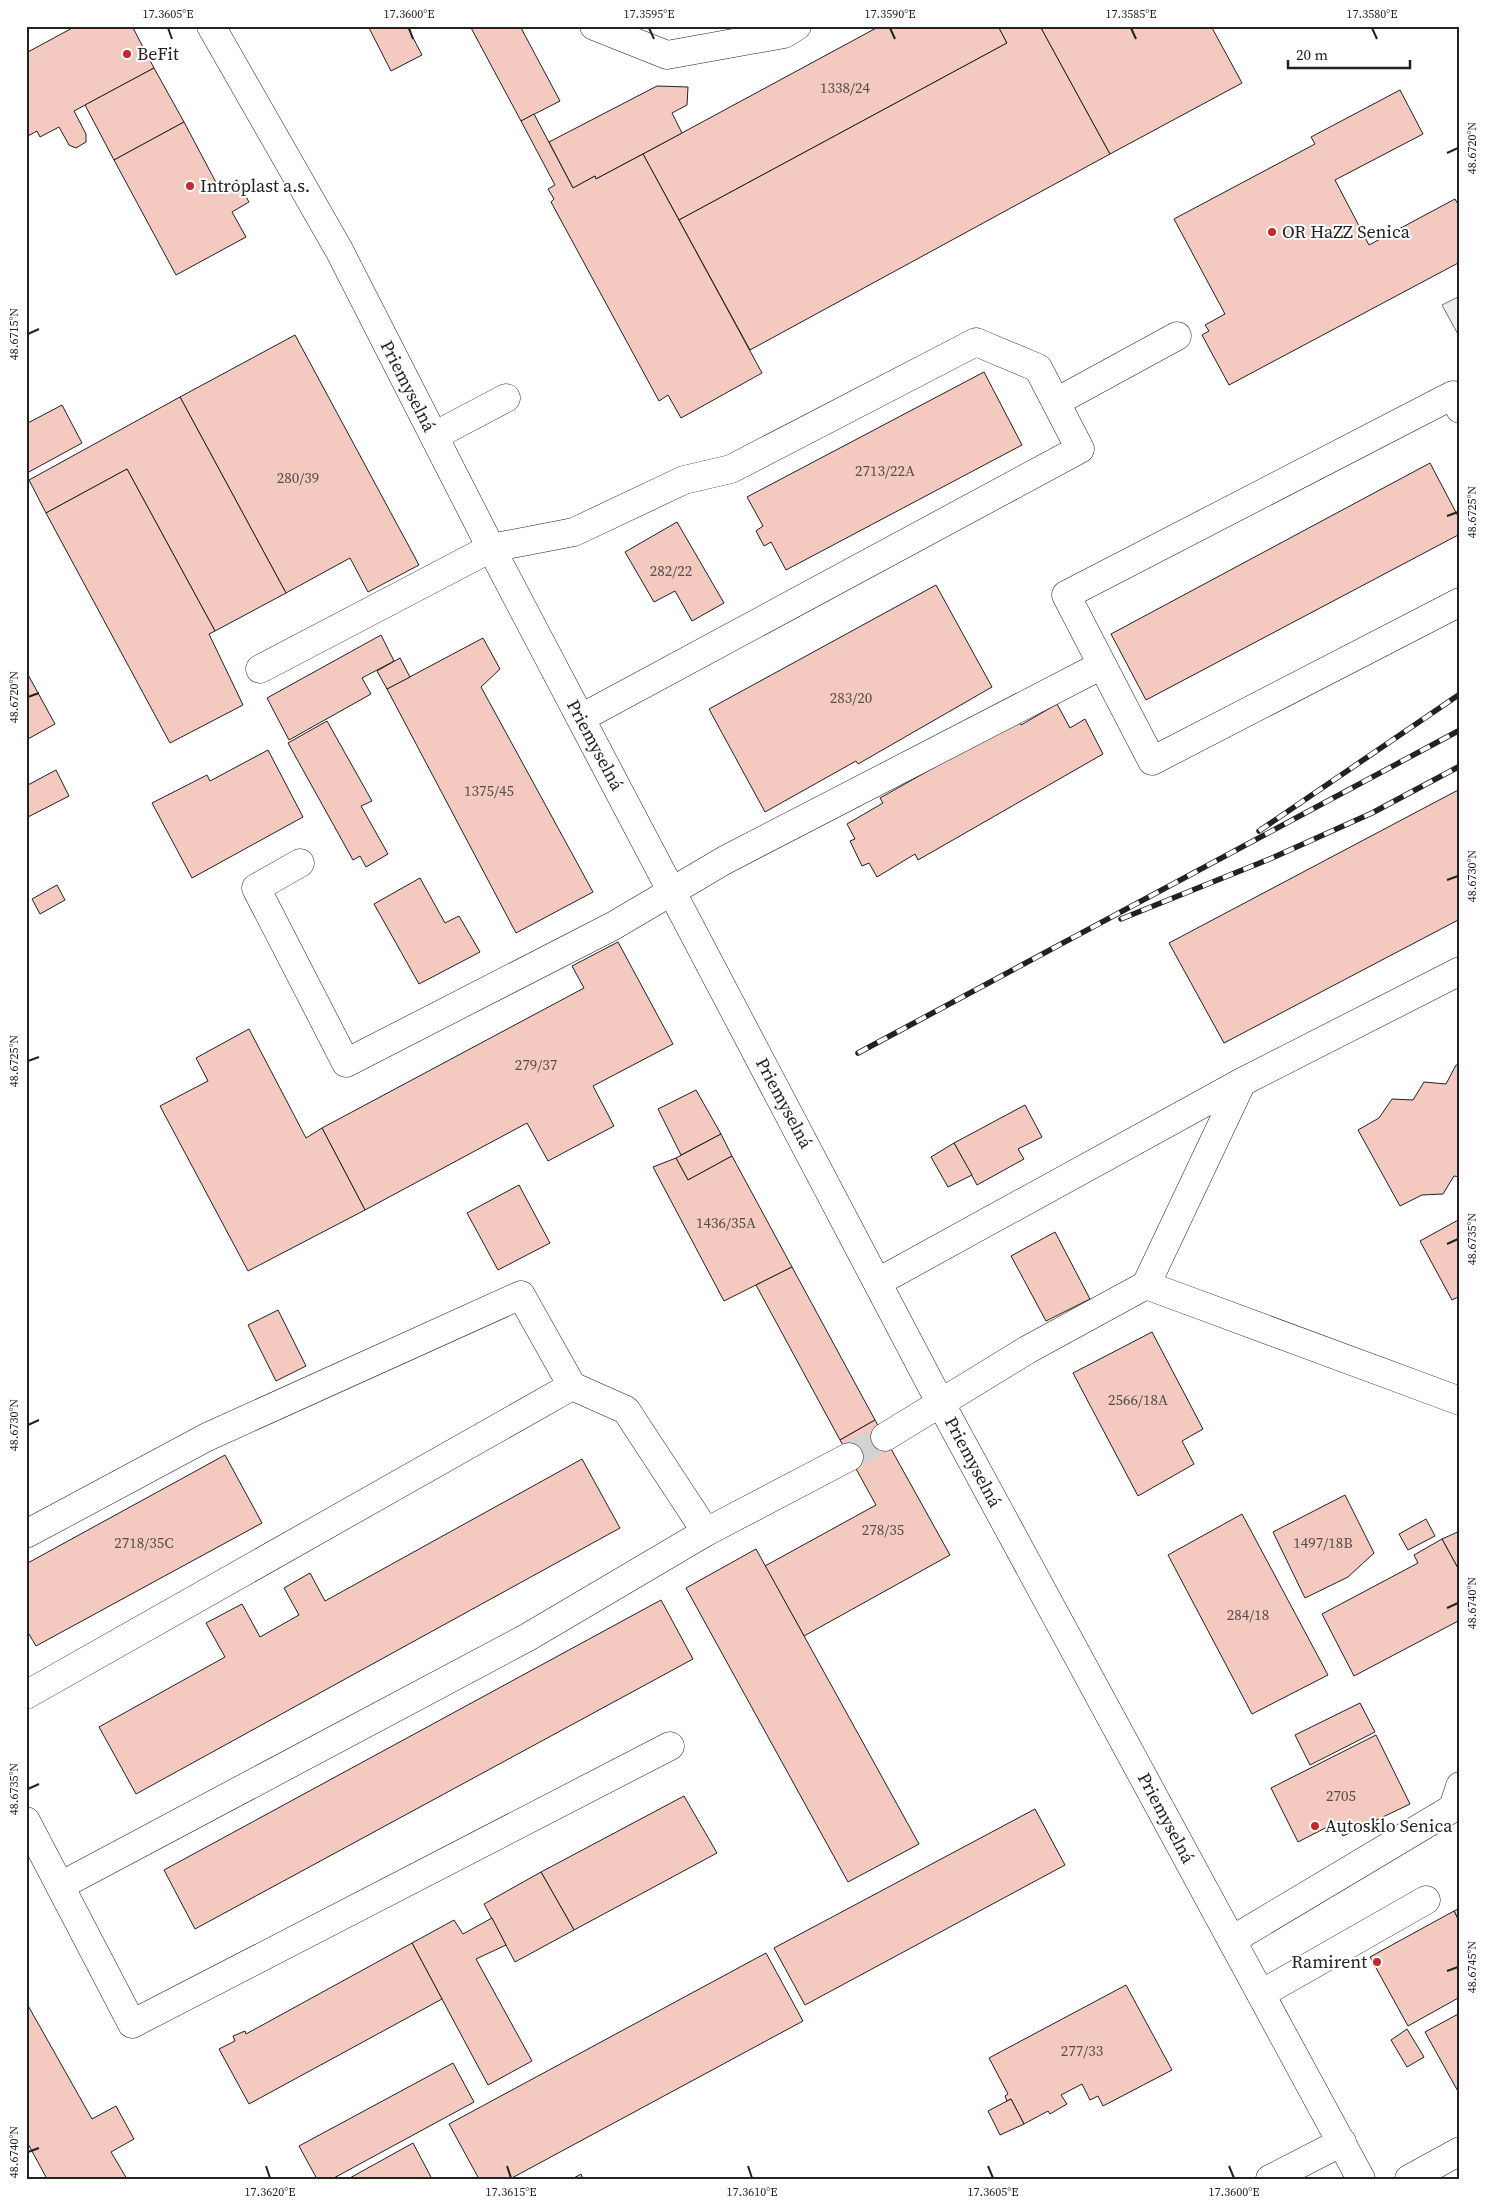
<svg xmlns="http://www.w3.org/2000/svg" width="1486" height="2205" font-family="'Source Serif 4',serif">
	<rect width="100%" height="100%" fill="#fff"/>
	<path fill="#eee" stroke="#6f6f6f" d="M1460 296V338L1442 305Z"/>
	<g fill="#f3c9c0" stroke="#222">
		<path d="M76 26H132L154 68 74 111 86 134V142L76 148 69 145 59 127 40 137 37 131 26 137V53Z"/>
		<path d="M368 26H407L422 55 391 71Z"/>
		<path d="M470 26H520L560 101 521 121Z"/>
		<path d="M880 26H998L1007 43 679 220 643 154Z"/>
		<path d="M998 26H1040L1110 154 750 350 679 220 1007 43Z"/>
		<path d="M1040 26H1211L1242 83 1110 154Z"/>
		<path d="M154 68 184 122 114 160 85 105Z"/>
		<path d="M657 86 688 87 687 105 672 113 682 133 596 179 595 176 573 188 549 142Z"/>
		<path d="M1400 90 1423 134 1335 180 1369 245 1455 199 1460 208V262L1229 385 1202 335 1209 331 1205 325 1225 314 1174 219 1315 144 1311 137Z"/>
		<path d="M534 114 573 188 595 176 596 179 643 154 762 373 681 418 668 395 659 401 551 202 554 199 548 189 555 185 521 121Z"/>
		<path d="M184 122 220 190 237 180 249 202 232 212 246 237 176 275 114 160Z"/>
		<path d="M295 335 419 565 368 592 350 558 286 593 180 397Z"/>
		<path d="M984 372 1022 445 786 570 771 542 764 546 756 531 763 526 747 497Z"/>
		<path d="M180 397 286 593 215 631 127 469 46 513 29 480Z"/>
		<path d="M62 405 82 443 27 473 26 424Z"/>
		<path d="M1430 463 1460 520V534L1146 700 1111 634Z"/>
		<path d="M127 469 215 631 209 634 243 705 170 743 46 513Z"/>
		<path d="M677 522 724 603 692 621 675 591 654 602 625 552Z"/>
		<path d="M936 585 992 687 858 764 856 761 765 812 709 709Z"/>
		<path d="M381 635 394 661 362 678 371 694 289 740 267 698Z"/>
		<path d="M483 638 500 669 481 687 593 892 516 933 387 689Z"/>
		<path d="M400 658 410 677 387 689 377 671Z"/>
		<path d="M26 671 55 724 26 740Z"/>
		<path d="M1057 704 1070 728 1085 719 1103 754 918 860 915 854 877 877 869 863 862 866 850 841 855 839 847 824 883 803 880 798 1018 720 1021 725Z"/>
		<path d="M327 721 372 801 361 806 388 854 366 867 360 856 353 860 288 743Z"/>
		<path d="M268 750 303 817 192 878 152 803 207 775 210 781Z"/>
		<path d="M56 770 69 796 26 818V786Z"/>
		<path d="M1460 789V919L1224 1043 1169 943Z"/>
		<path d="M420 878 445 923 459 916 480 952 419 984 374 904Z"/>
		<path d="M57 885 65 900 40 914 32 899Z"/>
		<path d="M618 942 673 1044 593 1086 614 1126 548 1161 527 1123 365 1210 322 1128 584 988 572 966Z"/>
		<path d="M249 1029 306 1138 322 1128 365 1210 248 1271 160 1106 208 1081 196 1058Z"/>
		<path d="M1456 1065H1460V1177L1454 1176 1443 1194 1422 1195 1400 1206 1358 1130 1379 1118 1392 1099 1413 1100 1424 1082 1446 1084Z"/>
		<path d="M696 1090 721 1134 681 1155 658 1109Z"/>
		<path d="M1025 1105 1042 1137 1018 1149 1024 1159 977 1185 954 1143Z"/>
		<path d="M721 1134 732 1156 688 1180 676 1158Z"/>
		<path d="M954 1143 972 1175 948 1187 931 1157Z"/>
		<path d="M732 1156 792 1267 724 1301 653 1167 676 1158 688 1180Z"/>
		<path d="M519 1185 550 1243 498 1270 467 1213Z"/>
		<path d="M1460 1219V1296L1452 1300 1420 1241Z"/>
		<path d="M1055 1232 1090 1299 1046 1321 1011 1256Z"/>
		<path d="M792 1267 875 1420 840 1440 756 1285Z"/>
		<path d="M278 1310 306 1366 276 1381 248 1325Z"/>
		<path d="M1152 1332 1203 1429 1182 1441 1194 1464 1138 1496 1073 1373Z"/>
		<path d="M875 1420 950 1555 804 1636 765 1566 876 1505 840 1440Z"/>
		<path d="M225 1455 262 1523 36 1646 26 1629V1564Z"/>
		<path d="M582 1459 620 1528 136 1794 99 1727 225 1657 206 1623 242 1604 260 1637 299 1615 284 1588 310 1573 325 1601Z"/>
		<path d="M1345 1495 1374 1553 1348 1577 1305 1598 1273 1532Z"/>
		<path d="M1242 1514 1328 1675 1252 1714 1168 1555Z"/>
		<path d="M1426 1519 1435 1536 1408 1550 1399 1534Z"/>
		<path d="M1460 1531V1572L1442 1539Z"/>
		<path d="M1442 1539 1460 1572V1620L1354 1676 1322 1614 1418 1563 1414 1555Z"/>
		<path d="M756 1549 919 1844 848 1882 686 1588Z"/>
		<path d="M661 1600 693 1659 195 1929 164 1870Z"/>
		<path d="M1360 1703 1375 1732 1310 1765 1295 1735Z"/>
		<path d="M1376 1735 1410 1804 1343 1836 1337 1822 1298 1842 1271 1788Z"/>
		<path d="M684 1796 717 1853 574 1930 541 1872Z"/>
		<path d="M1035 1809 1065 1865 805 2005 774 1948Z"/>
		<path d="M541 1872 574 1930 515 1962 484 1904Z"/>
		<path d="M1460 1908V1923L1454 1911Z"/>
		<path d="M1454 1911 1460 1923V1997L1408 2026 1370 1957Z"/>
		<path d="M492 1918 506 1945 476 1959 532 2061 488 2085 412 1943 454 1920 463 1934Z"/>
		<path d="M412 1943 442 1999 249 2104 219 2049 235 2041 233 2036 245 2031 246 2034Z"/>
		<path d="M766 1953 803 2021 510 2179H479L449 2124Z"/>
		<path d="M1126 1985 1172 2070 1103 2106 1098 2096 1090 2100 1082 2084 1061 2095 1067 2104 1050 2114 1048 2111 1024 2124 1011 2099 1007 2101 1005 2096 1008 2094 989 2058Z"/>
		<path d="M26 2002 92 2119 116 2106 134 2139 111 2152 127 2179H47L26 2140Z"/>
		<path d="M1460 2013V2095L1425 2032Z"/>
		<path d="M1407 2029 1424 2057 1407 2067 1391 2040Z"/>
		<path d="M453 2063 474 2102 332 2179H317L299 2146Z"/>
		<path d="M1011 2099 1024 2124 1000 2135 988 2111Z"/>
		<path d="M413 2143 432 2179H348Z"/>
		<path d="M581 2174 583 2179H572Z"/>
	</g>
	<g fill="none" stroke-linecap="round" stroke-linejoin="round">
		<path stroke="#d3d3d3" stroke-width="28" stroke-dasharray="28 14" stroke-linecap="butt" d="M849 1457 885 1437"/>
		<defs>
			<g id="minor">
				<path d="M211 26 339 250 491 548 940 1402 1361 2179"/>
				<path d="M594 26 667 55 784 34 797 26"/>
				<path d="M1056 402 1177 336"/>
				<path d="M1460 409 1453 395 1066 595 1152 761 1460 602"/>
				<path d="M434 436 506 398"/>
				<path d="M260 669 491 548 574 532 684 480 731 469 976 342 1038 368 1080 449 581 718"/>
				<path d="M300 863 256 888 346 1063 613 926 725 860 1102 665"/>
				<path d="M878 1282 1242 1082"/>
				<path d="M1146 1285 1242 1082 1460 971"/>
				<path d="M885 1437 1027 1350 1146 1285 1460 1401"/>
				<path d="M26 1534 207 1437 521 1295 572 1386"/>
				<path d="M26 1695 572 1386 626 1410 706 1532"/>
				<path d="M26 1821 60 1886 528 1637 706 1532 849 1457"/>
				<path d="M60 1886 132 2024 670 1746"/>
				<path d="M1232 1940 1453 1808 1460 1786"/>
				<path d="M1261 1994 1426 1900"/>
				<path d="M1270 2179 1342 2142"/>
				<path d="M1409 2179 1460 2151"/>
			</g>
		</defs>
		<use href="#minor" stroke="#222" stroke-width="29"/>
		<use href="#minor" stroke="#fff" stroke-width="28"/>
		<defs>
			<g id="rail">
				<path d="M1259 831 1460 694"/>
				<path d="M1121 919 1272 858 1372 813 1460 766"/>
				<path d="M858 1053 1460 730"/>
			</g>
		</defs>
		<use href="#rail" stroke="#222" stroke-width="5.5"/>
		<use href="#rail" stroke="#fff" stroke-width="4" stroke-dasharray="11" stroke-linecap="butt"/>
	</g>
	<path fill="none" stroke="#222" stroke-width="2" d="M168 28 172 39M409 28 413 39M649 28 654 39M890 28 895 39M1131 28 1136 39M1372 28 1377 39M1447 153 1458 148M28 334 39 329M1447 516 1458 512M28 697 39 693M1447 880 1458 876M28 1061 39 1057M1447 1244 1458 1239M28 1425 39 1420M1447 1608 1458 1603M28 1789 39 1784M1447 1971 1458 1967M28 2152 39 2148M266 2166 270 2178M507 2166 511 2178M748 2166 752 2178M988 2166 993 2178M1229 2166 1234 2178"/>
	<g fill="#c62828" stroke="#fff" stroke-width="2">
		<circle cx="127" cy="54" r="5"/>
		<circle cx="190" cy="186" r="5"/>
		<circle cx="1272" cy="232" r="5"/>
		<circle cx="1315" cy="1826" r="5"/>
		<circle cx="1377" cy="1962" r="5"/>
	</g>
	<g text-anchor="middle" stroke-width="4" stroke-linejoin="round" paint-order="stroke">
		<g font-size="15" fill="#564c4a">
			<text x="845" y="93">1338/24</text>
			<text x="885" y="476">2713/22A</text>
			<text x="298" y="483">280/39</text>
			<text x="671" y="576">282/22</text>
			<text x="851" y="703">283/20</text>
			<text x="489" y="796">1375/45</text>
			<text x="536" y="1070">279/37</text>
			<text x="726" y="1228">1436/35A</text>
			<text x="1138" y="1405">2566/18A</text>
			<text x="883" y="1535">278/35</text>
			<text x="144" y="1548">2718/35C</text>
			<text x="1323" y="1548">1497/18B</text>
			<text x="1248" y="1620">284/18</text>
			<text x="1341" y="1801">2705</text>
			<text x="1082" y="2056">277/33</text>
		</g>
		<g font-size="18" fill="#222" stroke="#fff" text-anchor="start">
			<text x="137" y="60">BeFit</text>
			<text x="200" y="192">Introplast a.s.</text>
			<text x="1282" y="238">OR HaZZ Senica</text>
			<text x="1325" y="1832">Autosklo Senica</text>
			<text x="1367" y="1968" text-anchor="end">Ramirent</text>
		</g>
		<g font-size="18" fill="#222" stroke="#fff">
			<text transform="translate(408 386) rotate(63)" y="6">Priemyselná</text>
			<text transform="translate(595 745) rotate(62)" y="6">Priemyselná</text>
			<text transform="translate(784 1103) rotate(62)" y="6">Priemyselná</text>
			<text transform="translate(973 1462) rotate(62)" y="6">Priemyselná</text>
			<text transform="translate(1166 1818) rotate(62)" y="6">Priemyselná</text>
		</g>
	</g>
	<rect width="1486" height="2205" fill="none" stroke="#ffffff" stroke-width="55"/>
	<path d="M1288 60v8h122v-8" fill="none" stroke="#222222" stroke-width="2.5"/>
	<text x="1296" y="60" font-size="15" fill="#222222" stroke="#ffffff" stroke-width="4" paint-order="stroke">20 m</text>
	<rect x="28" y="28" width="1430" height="2150" fill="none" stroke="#222" stroke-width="2"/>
	<g font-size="12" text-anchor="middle" fill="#222">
		<text x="168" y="18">17.3605°E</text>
		<text x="409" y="18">17.3600°E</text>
		<text x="649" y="18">17.3595°E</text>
		<text x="890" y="18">17.3590°E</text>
		<text x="1131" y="18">17.3585°E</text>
		<text x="1372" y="18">17.3580°E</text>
		<text transform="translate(1472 148) rotate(-90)" y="4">48.6720°N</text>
		<text transform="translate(14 334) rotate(-90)" y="4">48.6715°N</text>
		<text transform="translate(1472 512) rotate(-90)" y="4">48.6725°N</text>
		<text transform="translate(14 697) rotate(-90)" y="4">48.6720°N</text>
		<text transform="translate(1472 876) rotate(-90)" y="4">48.6730°N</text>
		<text transform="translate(14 1061) rotate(-90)" y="4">48.6725°N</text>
		<text transform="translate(1472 1239) rotate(-90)" y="4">48.6735°N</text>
		<text transform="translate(14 1425) rotate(-90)" y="4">48.6730°N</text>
		<text transform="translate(1472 1603) rotate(-90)" y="4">48.6740°N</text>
		<text transform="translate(14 1789) rotate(-90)" y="4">48.6735°N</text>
		<text transform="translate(1472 1967) rotate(-90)" y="4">48.6745°N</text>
		<text transform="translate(14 2152) rotate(-90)" y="4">48.6740°N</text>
		<text x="270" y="2196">17.3620°E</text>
		<text x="511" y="2196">17.3615°E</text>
		<text x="752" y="2196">17.3610°E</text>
		<text x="993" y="2196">17.3605°E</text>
		<text x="1234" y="2196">17.3600°E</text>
	</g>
</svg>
